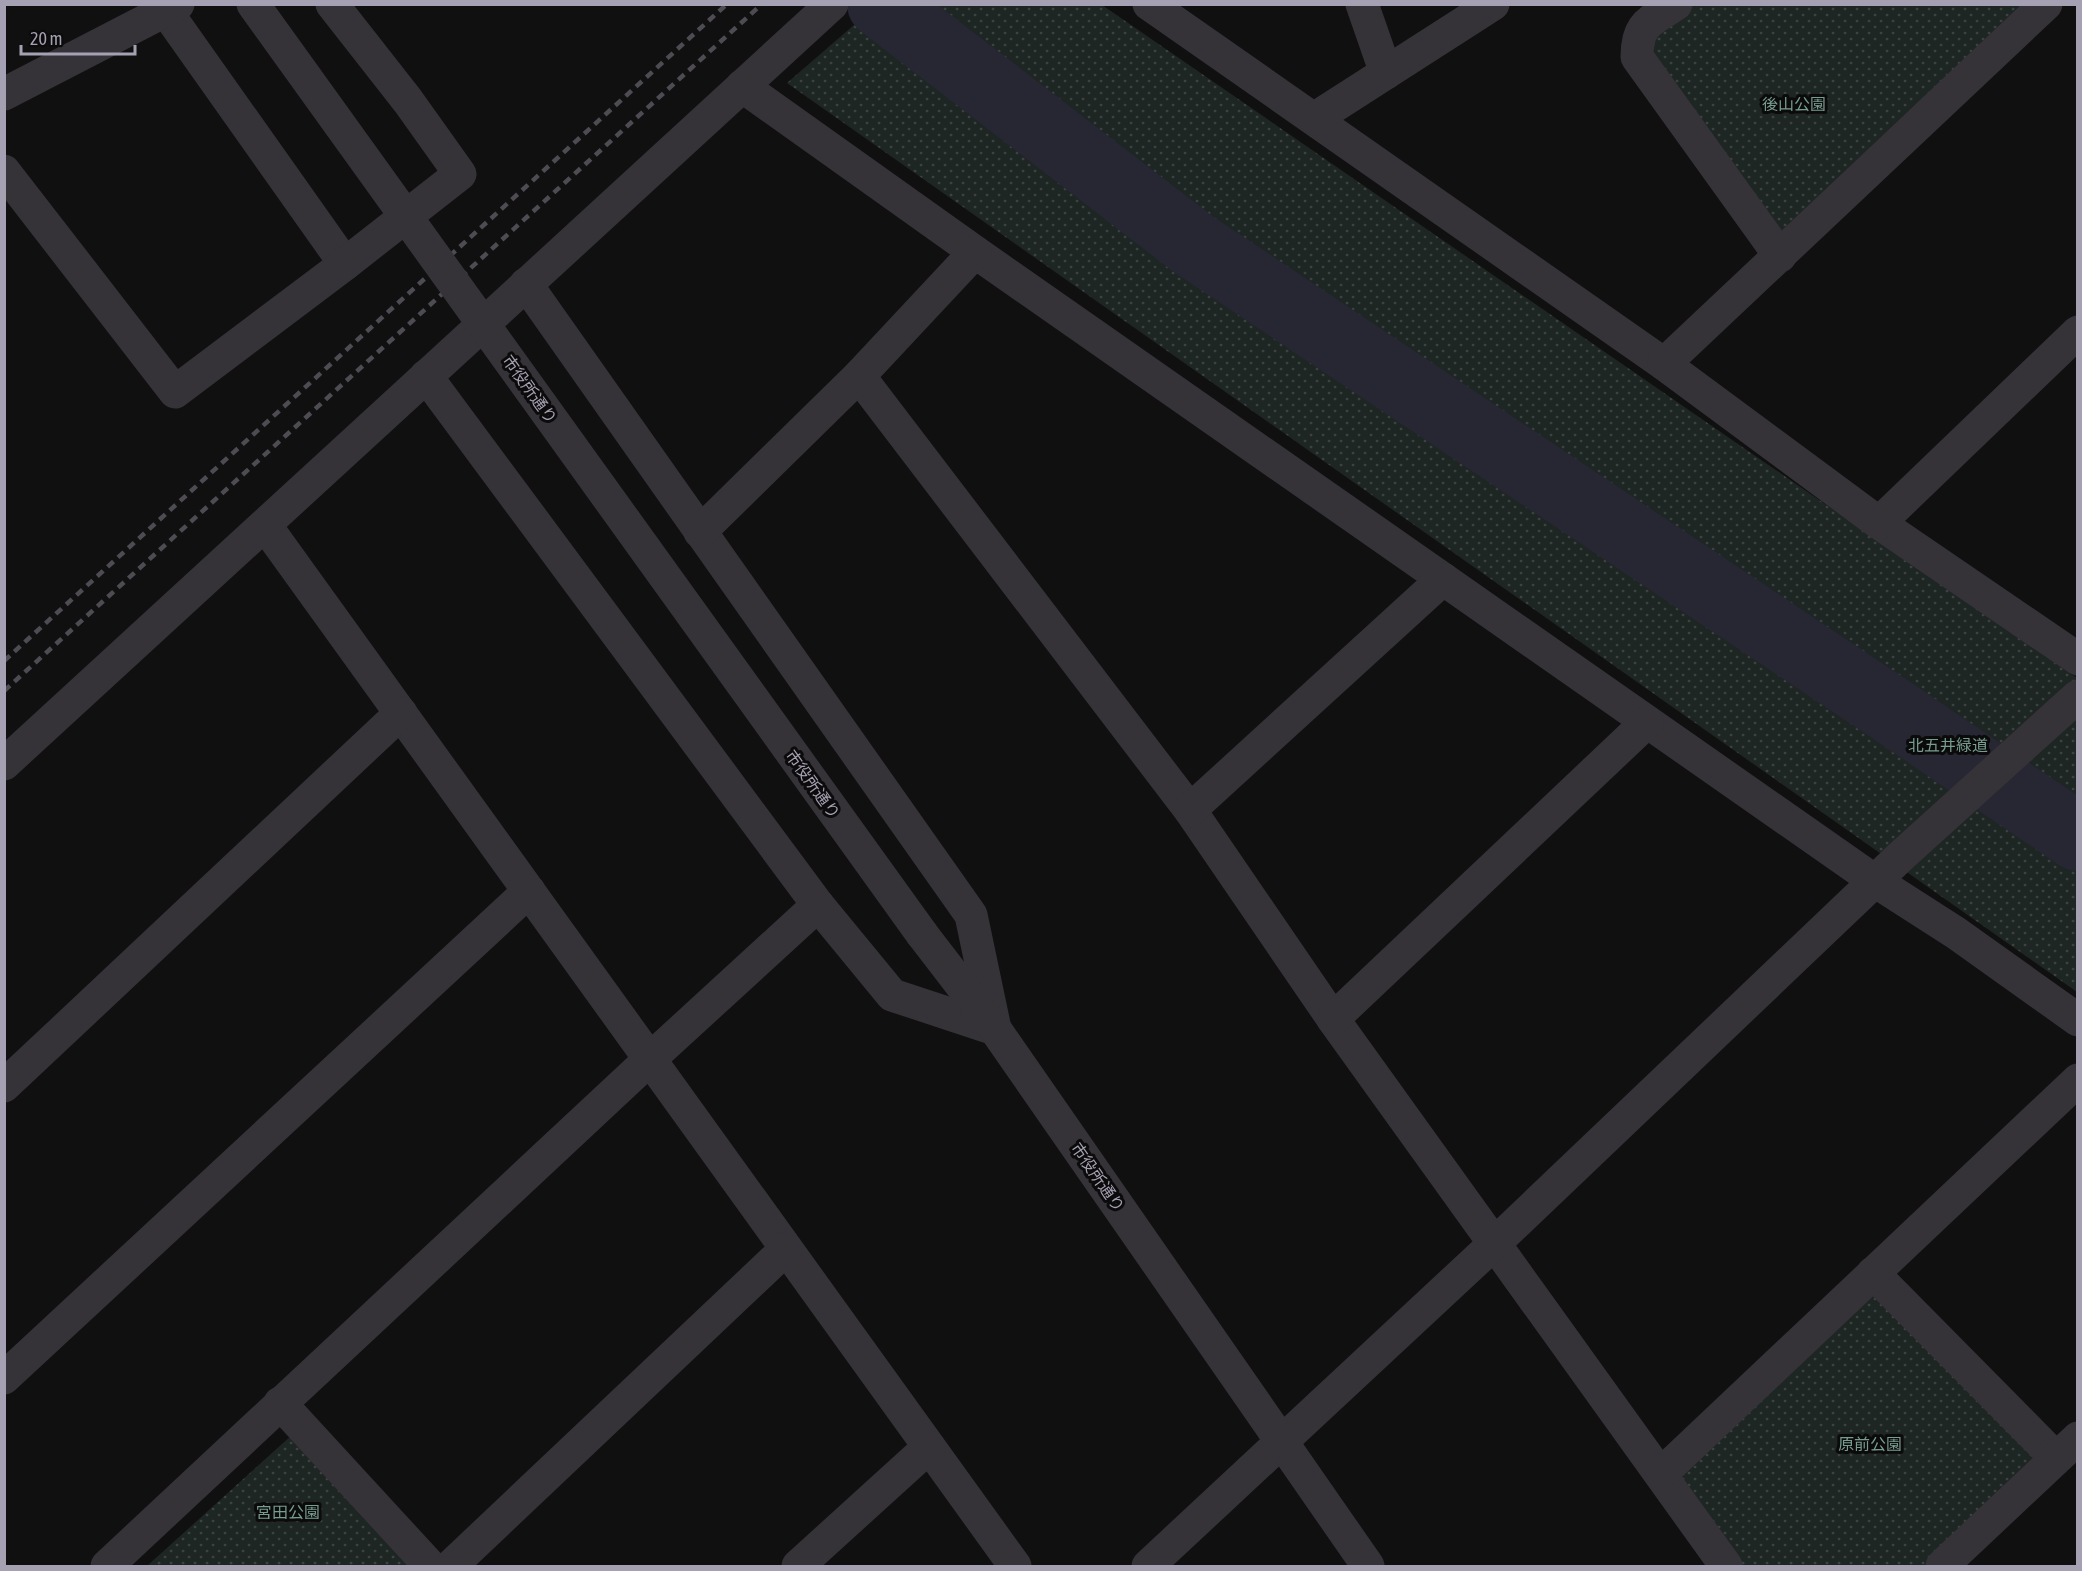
<svg xmlns="http://www.w3.org/2000/svg" width="2082" height="1571" font-family="'Asap Condensed','Noto Sans JP',sans-serif">
	<defs>
		<pattern id="grass-dots" width="8" height="8" patternUnits="userSpaceOnUse" patternTransform="scale(1.5)"><rect width="8" height="8" fill="#1e2623"/><path d="M2 2h.1M6 6h.1" fill="none" stroke="#3c4241" stroke-width="1.8" stroke-linecap="round"/></pattern>
	</defs>
	<rect width="100%" height="100%" fill="#111011"/>
	<g fill="url(#grass-dots)">
		<path d="M877 5H1102L2077 678V992L787 83Z"/>
		<path d="M1676 5H2046L1780 256 1637 57Z"/>
		<path d="M1873 1273 2056 1458 1945 1566H1726L1661 1474Z"/>
		<path d="M292 1435 414 1566H147Z"/>
	</g>
	<g fill="none" stroke-linecap="round" stroke-linejoin="round">
		<path stroke="#272734" stroke-width="68" d="M881 4 1193 244 1897 714 2078 837"/>
		<g stroke="#353338" stroke-width="33">
			<path d="M161 4 345 264"/>
			<path d="M1149 4 1664 364 1879 523 2078 659"/>
			<path d="M1362 4 1386 73"/>
			<path d="M1676 4C1650 22 1637 23 1637 57L1780 256"/>
			<path d="M742 86 975 252 1443 579 1875 881 1956 933 2078 1020"/>
			<path d="M4 94 178 4"/>
			<path d="M1314 119 1493 4"/>
			<path d="M4 171 175 392 345 264 460 174 408 101 332 4"/>
			<path d="M1664 364 2046 4"/>
			<path d="M426 376 818 905 892 995 995 1029 971 915 526 284"/>
			<path d="M859 376 1190 810 1333 1019 1726 1566"/>
			<path d="M1879 523 2078 332"/>
			<path d="M265 525 1015 1566"/>
			<path d="M700 532 859 376 975 252"/>
			<path d="M4 764 832 4"/>
			<path d="M1190 810 1443 579"/>
			<path d="M1333 1019 1647 722"/>
			<path d="M4 1086 401 713"/>
			<path d="M1873 1273 2056 1458"/>
			<path d="M4 1378 529 891"/>
			<path d="M280 1403 430 1566"/>
			<path d="M1661 1474 2078 1080"/>
			<path d="M107 1566 650 1059 818 905"/>
			<path d="M451 1566 786 1249"/>
			<path d="M798 1566 929 1447"/>
			<path d="M1148 1566 1495 1243 1900 857 2078 696"/>
			<path d="M1942 1566 2078 1438"/>
		</g>
		<path stroke="#353338" stroke-width="33" d="M922 934 995 1029 1368 1566"/>
		<g stroke="#4e4b53" stroke-width="4.5" stroke-dasharray="8 6" stroke-linecap="butt">
			<path d="M4 661 727 4"/>
			<path d="M4 691 762 4"/>
		</g>
		<path stroke="#353338" stroke-width="33" d="M253 4 922 934"/>
	</g>
	<g text-anchor="middle" stroke-width="6" stroke-linejoin="round" paint-order="stroke">
		<g font-size="16" fill="#789d90" stroke="#0c0b0c">
			<text x="1794" y="110">後山公園</text>
			<text x="1948" y="751">北五井緑道</text>
			<text x="1870" y="1450">原前公園</text>
			<text x="288" y="1518">宮田公園</text>
		</g>
		<g font-size="16" fill="#a6a1b2" stroke="#0c0b0c">
			<text transform="translate(530 389) rotate(54)" y="6">市役所通り</text>
			<text transform="translate(813 784) rotate(54)" y="6">市役所通り</text>
			<text transform="translate(1098 1177) rotate(55)" y="6">市役所通り</text>
		</g>
	</g>
	<rect width="2082" height="1571" fill="none" stroke="#a6a1b2" stroke-width="12"/>
	<path d="M21 45v9h114v-9" fill="none" stroke="#a6a1b2" stroke-width="3"/>
	<text x="30" y="45" font-size="18" fill="#a6a1b2" stroke="#0c0b0c" stroke-width="4.5" paint-order="stroke">20 m</text>
</svg>
